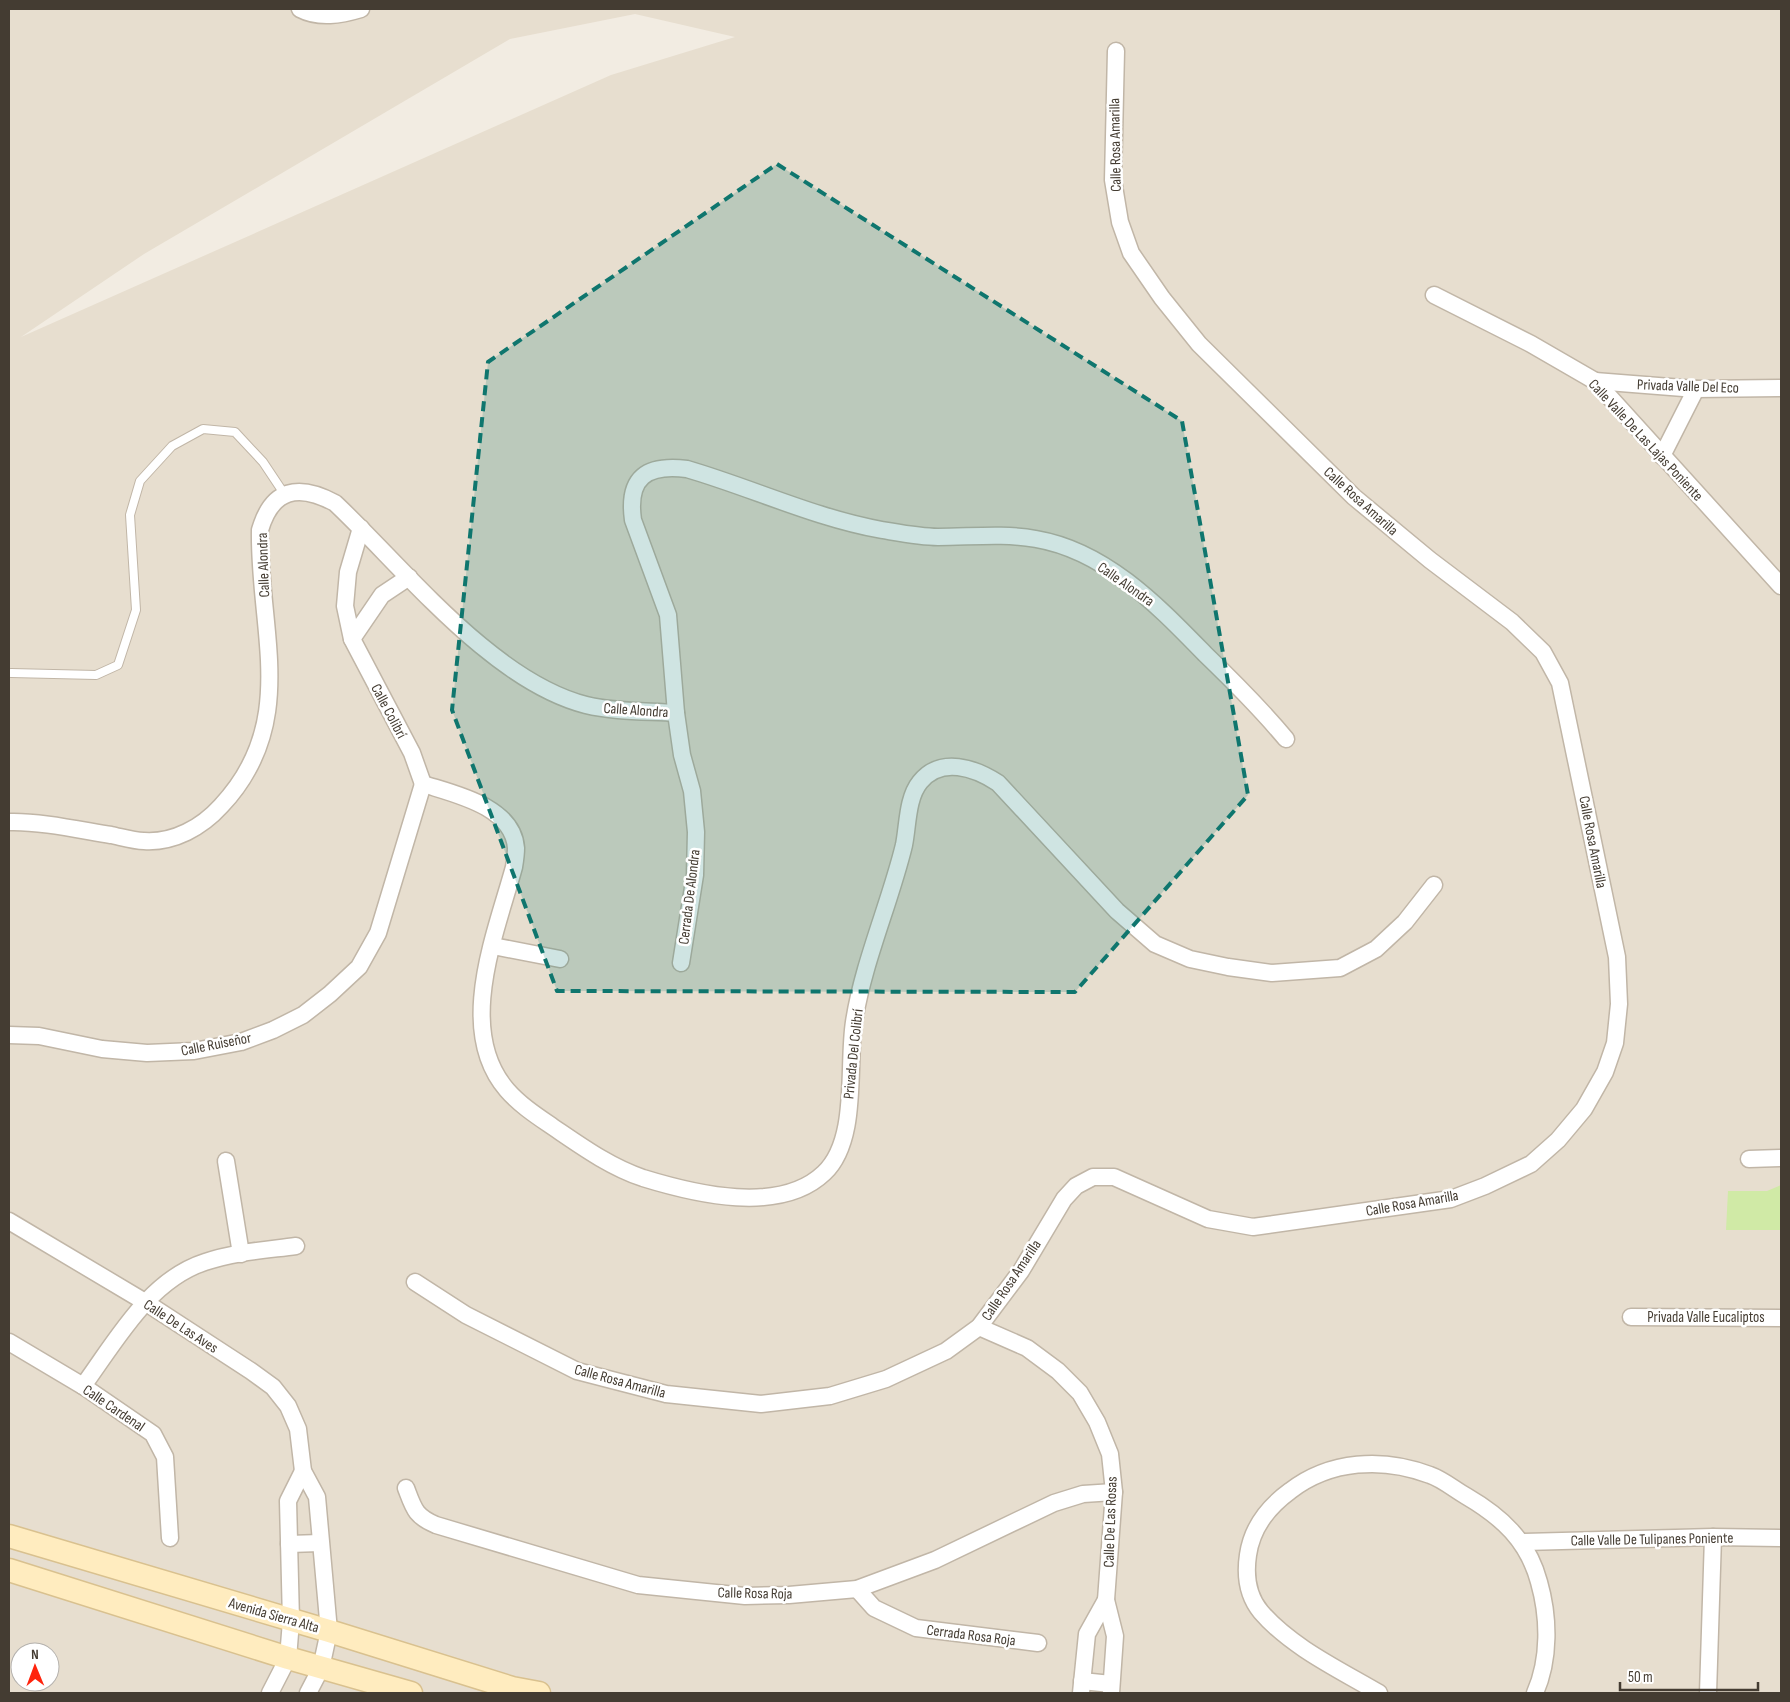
<svg xmlns="http://www.w3.org/2000/svg" width="1790" height="1702" font-family="'Sofia Sans Condensed',sans-serif">
	<rect width="100%" height="100%" fill="#f2ece2"/>
	<path fill="#e7decf" fill-rule="evenodd" d="M9 9H1781V1693H9ZM635 14 735 37 611 75 21 337 144 254 510 39ZM20 1652H50V1682H20Z"/>
	<path fill="#d0eaa6" d="M1781 1185V1230H1726L1728 1191H1767Z"/>
	<g fill="none" stroke-linecap="round" stroke-linejoin="round">
		<defs>
			<path id="lane" d="M11 673 96 675 118 665 136 610 130 515 140 481 172 446 203 429 235 432 263 462 285 495"/>
			<g id="street">
				<path d="M300 9C319 19 341 15 361 9"/>
				<path d="M1434 295 1531 344 1595 381 1781 586"/>
				<path d="M1595 381 1696 389 1781 388"/>
				<path d="M1662 456 1696 389"/>
				<path d="M361 528 348 572 345 606 352 639 412 753 423 784"/>
				<path d="M352 639 382 595 409 577"/>
				<path d="M423 784C454 794 513 806 516 848 516 854 515 861 514 867 496 933 455 1030 507 1090 520 1105 537 1116 553 1127 581 1146 610 1167 643 1178 695 1194 780 1215 824 1173 859 1140 847 1066 854 1022 863 963 890 903 904 845 908 825 907 798 920 782 941 756 975 768 998 783L1117 911 1155 944 1190 959 1228 967 1272 973 1340 968 1376 949 1405 922 1434 885"/>
				<path d="M9 822C39 821 80 830 111 835 121 837 133 841 144 841 174 843 202 827 221 806 300 722 258 630 260 530 272 489 298 483 335 503 404 568 492 681 586 705 615 712 646 711 676 713"/>
				<path d="M493 946 560 959"/>
				<path d="M681 963 695 875 696 832 692 791 682 755 676 713 668 615 633 520C627 477 647 464 687 469 752 488 815 518 882 530 900 533 920 537 938 537 971 537 1003 533 1036 539 1106 551 1158 606 1205 654 1233 681 1261 709 1286 739"/>
				<path d="M9 1035 39 1036 102 1049 147 1053 194 1051 241 1042 273 1030 303 1015 330 994 359 967 378 933 423 784"/>
				<path d="M1749 1159 1781 1158"/>
				<path d="M226 1161 241 1254"/>
				<path d="M9 1221 145 1302 251 1371 273 1387 288 1406 298 1429 303 1471 317 1497 329 1631 321 1668 308 1693"/>
				<path d="M415 1282 466 1315 577 1371 666 1394 761 1404 830 1396 886 1379 946 1351 979 1327 1021 1271 1064 1199 1076 1186 1093 1177H1114L1208 1219 1253 1227 1451 1199 1485 1186 1531 1164 1558 1140 1584 1109 1605 1072 1615 1043 1619 1004 1617 957 1560 683 1543 652 1512 622 1430 560 1354 497 1199 344 1162 298 1131 253 1120 222 1113 180 1116 51"/>
				<path d="M1631 1317 1781 1318"/>
				<path d="M979 1327 1027 1348 1058 1371 1080 1393 1097 1422 1110 1454 1114 1492 1106 1600 1115 1636 1111 1693"/>
				<path d="M9 1342 83 1386 153 1434 165 1457 170 1538"/>
				<path d="M83 1386C116 1341 149 1280 205 1262 234 1252 266 1250 296 1246"/>
				<path d="M406 1488C414 1509 415 1516 436 1525L638 1585 745 1596 789 1595 857 1589 935 1560 1054 1503 1083 1494 1114 1492"/>
				<path d="M1523 1542 1713 1537 1781 1538"/>
				<path d="M289 1544 320 1543"/>
				<path d="M857 1589 874 1608 916 1628 1038 1643"/>
				<path d="M1082 1681 1111 1684"/>
				<path d="M270 1693 288 1658 291 1621 288 1501 303 1471"/>
				<path d="M1081 1693 1087 1634 1106 1600"/>
				<path d="M1379 1693C1340 1670 1291 1647 1261 1612 1247 1595 1245 1575 1248 1555 1252 1527 1268 1507 1290 1491 1330 1460 1383 1457 1430 1475 1442 1479 1454 1489 1466 1496 1502 1517 1528 1541 1539 1582 1549 1617 1550 1659 1535 1693"/>
				<path d="M1708 1693 1713 1537"/>
			</g>
			<g id="secondary">
				<path d="M9 1536 329 1631 512 1688 539 1693"/>
				<path d="M9 1570 288 1658 411 1693"/>
			</g>
		</defs>
		<use href="#lane" stroke="#c1b6a7" stroke-width="10"/>
		<use href="#street" stroke="#c1b6a7" stroke-width="19"/>
		<use href="#secondary" stroke="#d9c18f" stroke-width="25"/>
		<use href="#lane" stroke="#fff" stroke-width="8"/>
		<use href="#street" stroke="#fff" stroke-width="16"/>
		<use href="#secondary" stroke="#ffecbf" stroke-width="22"/>
	</g>
	<path fill="#0f766e" fill-opacity="0.2" stroke="#0f766e" stroke-width="4" stroke-dasharray="10 6" stroke-linejoin="round" d="M777 164 1182 421 1248 795 1075 992 557 991 452 710 488 362Z"/>
	<g text-anchor="middle" stroke-width="5" stroke-linejoin="round" paint-order="stroke">
		<g font-size="15" fill="#443c32" stroke="#fff">
			<text transform="translate(1115 145) rotate(-91)" y="5">Calle Rosa Amarilla</text>
			<text transform="translate(1688 386) rotate(2)" y="5">Privada Valle Del Eco</text>
			<text transform="translate(1646 440) rotate(47)" y="5">Calle Valle De Las Lajas Poniente</text>
			<text transform="translate(1361 501) rotate(42)" y="5">Calle Rosa Amarilla</text>
			<text transform="translate(263 565) rotate(-92)" y="5">Calle Alondra</text>
			<text transform="translate(1126 584) rotate(35)" y="5">Calle Alondra</text>
			<text transform="translate(636 710) rotate(4)" y="5">Calle Alondra</text>
			<text transform="translate(389 711) rotate(62)" y="5">Calle Colibrí</text>
			<text transform="translate(1593 842) rotate(79)" y="5">Calle Rosa Amarilla</text>
			<text transform="translate(689 897) rotate(-83)" y="5">Cerrada De Alondra</text>
			<text transform="translate(216 1044) rotate(-11)" y="5">Calle Ruiseñor</text>
			<text transform="translate(853 1054) rotate(-84)" y="5">Privada Del Colibrí</text>
			<text transform="translate(1412 1203) rotate(-10)" y="5">Calle Rosa Amarilla</text>
			<text transform="translate(1011 1280) rotate(-56)" y="5">Calle Rosa Amarilla</text>
			<text x="1706" y="1322">Privada Valle Eucaliptos</text>
			<text transform="translate(181 1326) rotate(33)" y="5">Calle De Las Aves</text>
			<text transform="translate(620 1381) rotate(15)" y="5">Calle Rosa Amarilla</text>
			<text transform="translate(114 1408) rotate(34)" y="5">Calle Cardenal</text>
			<text transform="translate(1110 1522) rotate(-88)" y="5">Calle De Las Rosas</text>
			<text transform="translate(1652 1539) rotate(-1)" y="5">Calle Valle De Tulipanes Poniente</text>
			<text transform="translate(755 1593) rotate(1)" y="5">Calle Rosa Roja</text>
			<text transform="translate(274 1615) rotate(16)" y="5">Avenida Sierra Alta</text>
			<text transform="translate(971 1635) rotate(7)" y="5">Cerrada Rosa Roja</text>
		</g>
	</g>
	<rect width="1790" height="1702" fill="none" stroke="#443c32" stroke-width="20"/>
	<g transform="translate(35 1667) rotate(359)"><circle r="24" fill="#ffffff" stroke="#b4b1ad"/>
	<path d="M0-4L9 19L0 12L-9 19Z" fill="#ff230c"/>
	<text y="-8" font-size="14" font-weight="bold" text-anchor="middle" fill="#443c32">N</text>
	</g>
	<path d="M1620 1682v8h138v-8" fill="none" stroke="#443c32" stroke-width="2.5"/>
	<text x="1628" y="1682" font-size="15" fill="#443c32" stroke="#ffffff" stroke-width="4" paint-order="stroke">50 m</text>
</svg>
